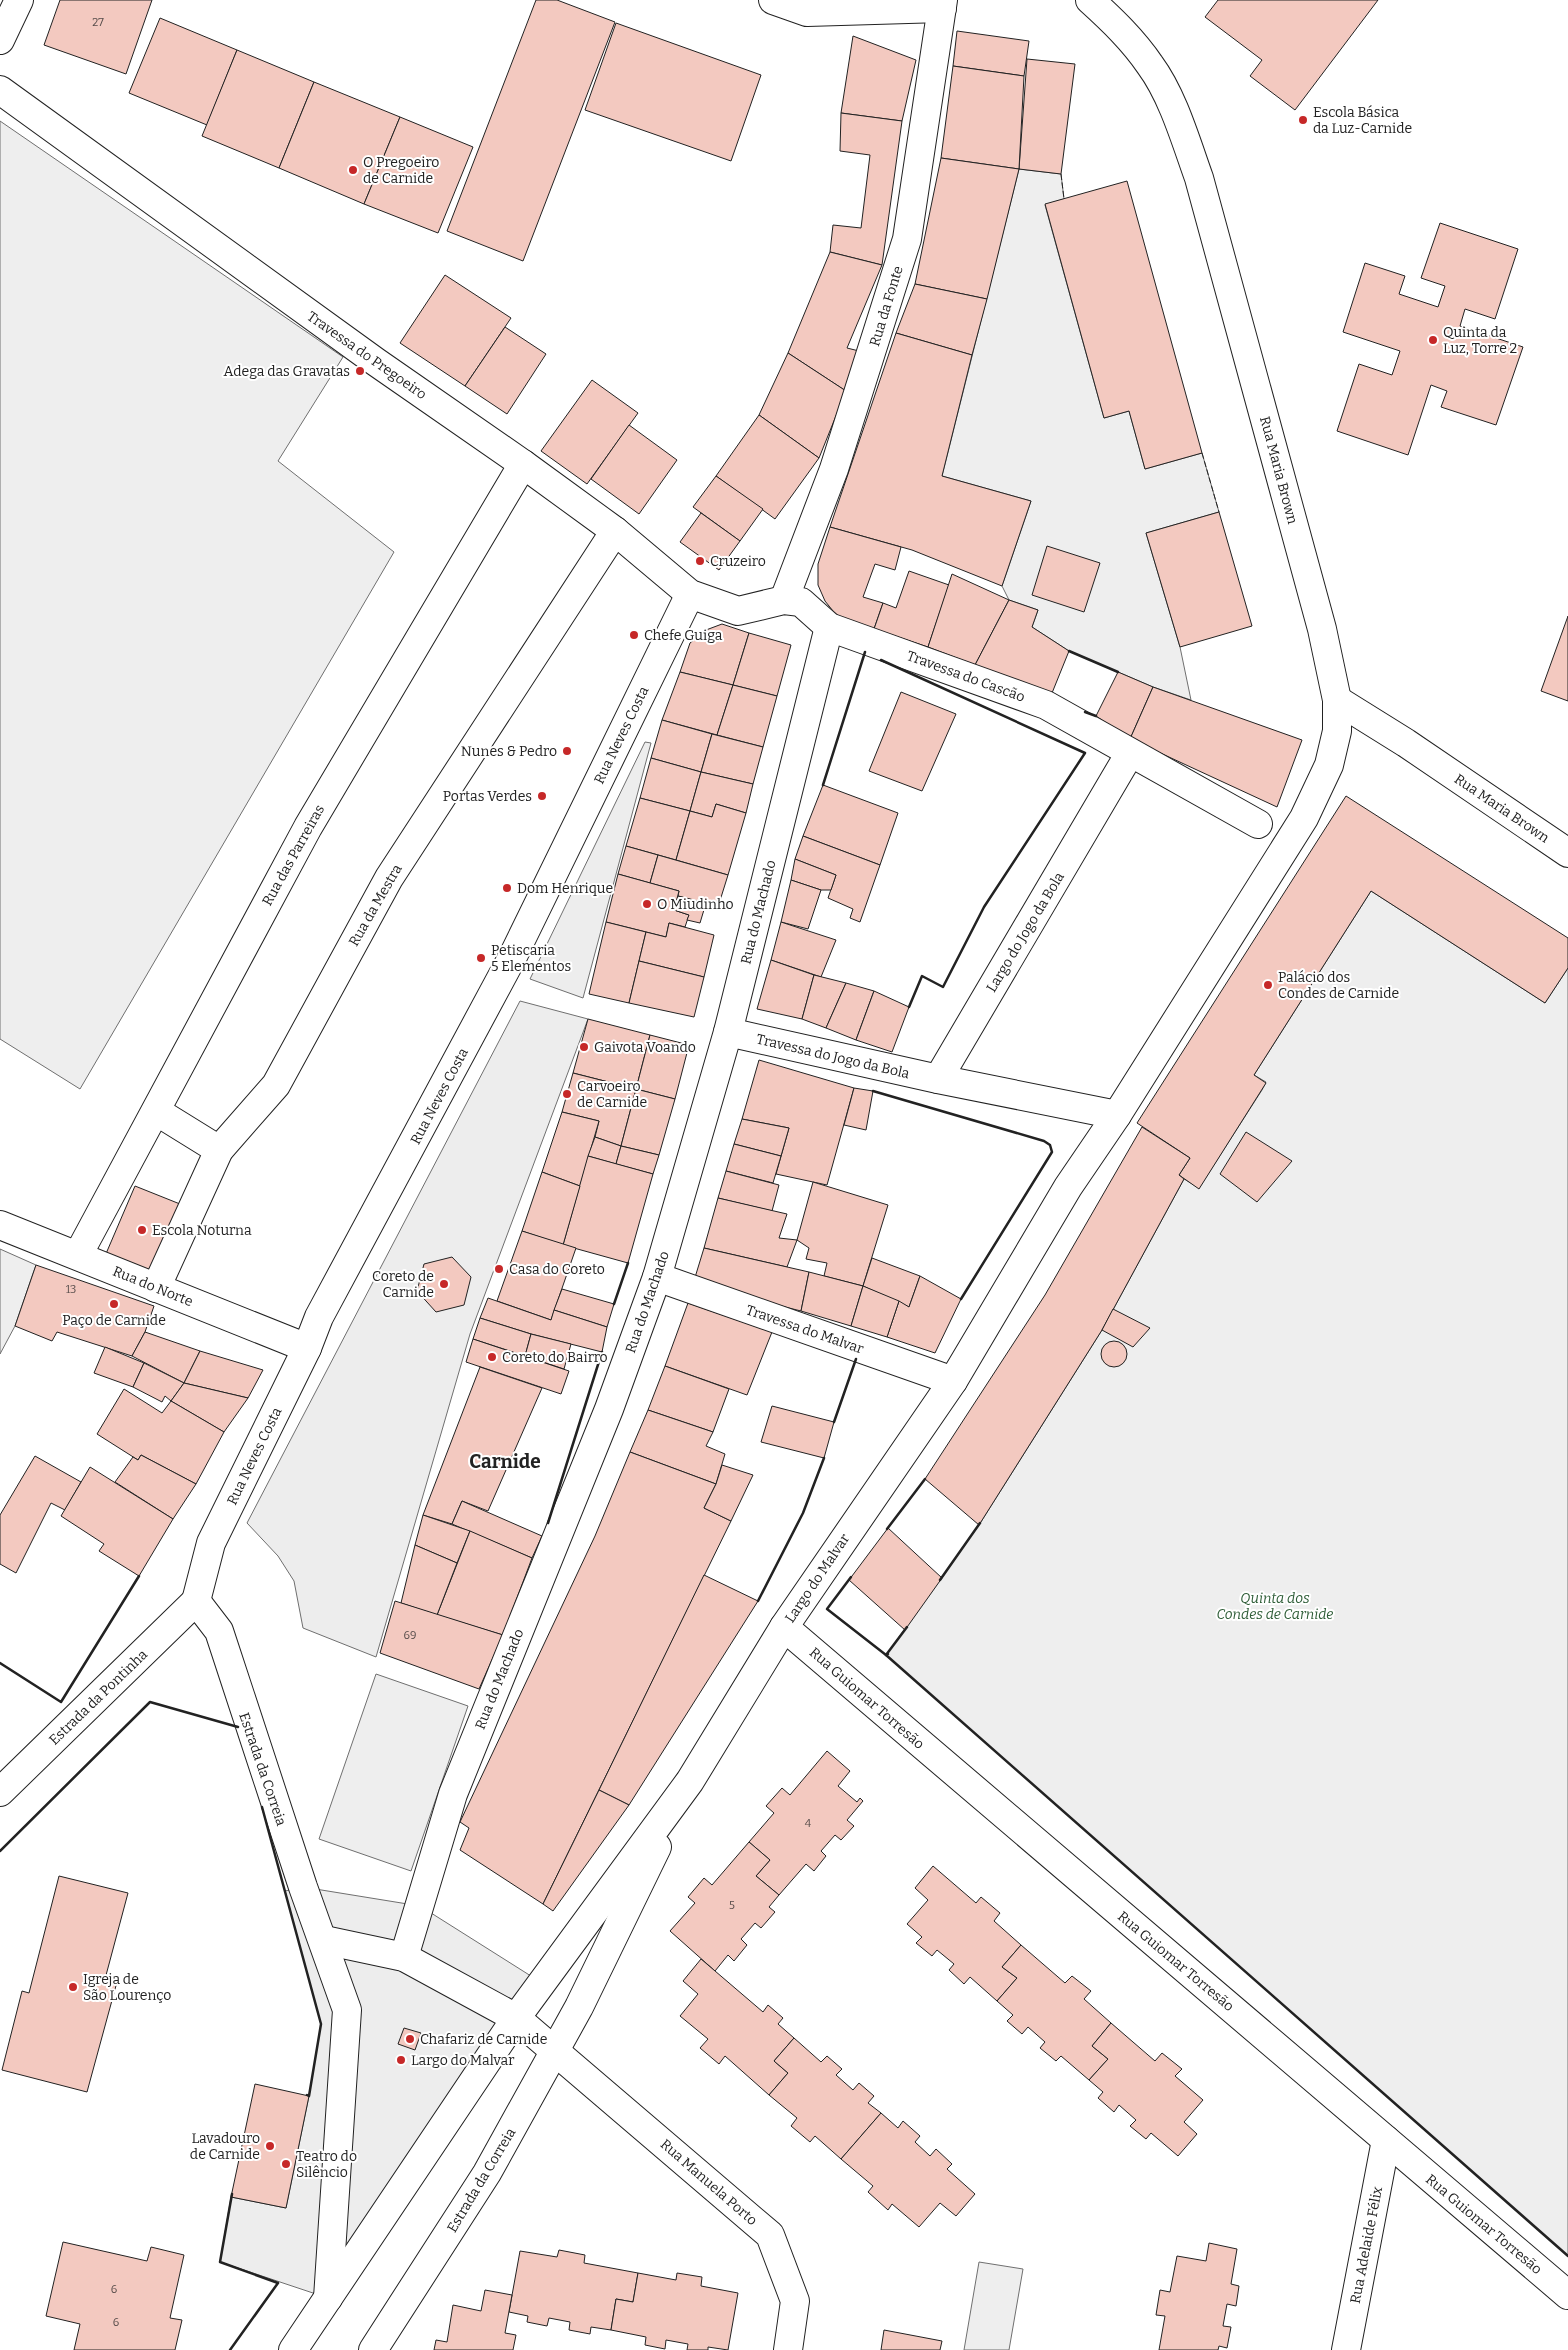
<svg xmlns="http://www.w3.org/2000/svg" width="1568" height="2350" font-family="Bitter,serif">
	<rect width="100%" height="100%" fill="#fff"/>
	<g fill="#eee" stroke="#6f6f6f">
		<path d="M0 121 343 357 278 461 394 552 80 1089 0 1039Z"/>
		<path d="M1019 169 1061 174 1064 199 1045 205 1104 418 1129 411 1145 469 1202 453 1219 512 1146 533 1180 647 1191 700 1153 687 1069 651 1032 627 1038 610 1009 600 1002 586 1031 501 942 476Z"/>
		<path d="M1371 891 1545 1003 1568 968V2256L886 1655 979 1525 1102 1330 1184 1179 1199 1188 1262 1090 1266 1082 1254 1075Z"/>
		<path d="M0 1249 36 1265 15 1326 0 1354Z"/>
		<path d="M376 1674 468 1706 411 1871 319 1839Z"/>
		<path d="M979 2262 1023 2269 1009 2350H964Z"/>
	</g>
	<g fill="#ededed" stroke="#6f6f6f">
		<path d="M645 742 651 743 583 998 530 979Z"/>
		<path d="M520 1001 588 1019 470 1334 376 1657 303 1628 294 1581 278 1556 247 1523Z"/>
		<path d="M303 1887 420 1906 542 1983 328 2298 220 2262 231 2197 286 2208 309 2096 321 2024 285 1891Z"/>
	</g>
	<g fill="#f3c9c0" stroke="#222">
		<path d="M60 0H152L126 74 44 45Z"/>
		<path d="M536 0H557L615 22 523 261 447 231Z"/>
		<path d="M1218 0H1378L1295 110 1250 76 1262 60 1205 17Z"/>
		<path d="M160 18 237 50 207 125 129 93Z"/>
		<path d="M616 23 761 75 731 161 585 110Z"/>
		<path d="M957 31 1029 41 1024 76 953 66Z"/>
		<path d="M853 36 916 60 902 121 841 113Z"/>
		<path d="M237 50 314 82 279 168 202 136Z"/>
		<path d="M1027 59 1075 64 1061 174 1019 169Z"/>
		<path d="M953 66 1024 76 1019 169 941 158Z"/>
		<path d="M314 82 400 117 364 204 279 168Z"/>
		<path d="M841 113 902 121 882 265 830 252 833 225 861 228 870 155 840 151Z"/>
		<path d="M400 117 473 147 438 233 364 204Z"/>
		<path d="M941 158 1019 169 987 299 915 284Z"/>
		<path d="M1127 181 1202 453 1145 469 1129 411 1104 418 1045 204Z"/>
		<path d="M1440 223 1518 249 1495 319 1465 309 1460 326 1523 347 1496 425 1441 407 1447 391 1431 385 1408 455 1337 431 1359 364 1392 375 1400 351 1343 332 1365 263 1405 276 1399 294 1438 307 1445 286 1421 278Z"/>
		<path d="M830 252 882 265 847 348 859 351 846 391 788 353Z"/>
		<path d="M445 275 511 318 465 386 400 343Z"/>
		<path d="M915 284 987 299 972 355 896 333Z"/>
		<path d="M505 327 546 354 507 414 465 386Z"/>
		<path d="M896 333 972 355 942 476 1031 501 1002 586 912 550 830 527Z"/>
		<path d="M788 353 846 391 819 458 759 415Z"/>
		<path d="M592 380 638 413 587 484 541 451Z"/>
		<path d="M759 415 819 458 775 519 716 476Z"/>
		<path d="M629 425 677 460 639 514 591 479Z"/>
		<path d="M716 476 763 509 740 541 693 507Z"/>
		<path d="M1219 512 1252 626 1180 647 1146 533Z"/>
		<path d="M701 513 740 541 719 570 680 542Z"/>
		<path d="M830 527 901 547 895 570 875 564 863 597 883 603 874 629 846 623 833 611 825 601 818 585V564Z"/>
		<path d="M1047 546 1100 563 1084 612 1032 595Z"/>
		<path d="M909 571 949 585 928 647 874 629 883 603 896 608Z"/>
		<path d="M952 574 1009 600 975 665 928 647Z"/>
		<path d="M1009 600 1038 610 1032 627 1069 651 1050 698 975 665Z"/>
		<path d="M1568 616V701L1541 691Z"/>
		<path d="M722 624 749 633 733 685 680 672 690 643 706 630Z"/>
		<path d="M749 633 791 645 777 696 733 685Z"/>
		<path d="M680 672 733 685 717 735 662 720Z"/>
		<path d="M1118 672 1153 687 1130 739 1096 716Z"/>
		<path d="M733 685 777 696 763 747 717 735Z"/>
		<path d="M1153 687 1302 740 1277 807 1130 739Z"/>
		<path d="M901 692 956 714 922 791 869 771Z"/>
		<path d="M662 720 712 734 701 772 651 758Z"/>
		<path d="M712 734 763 747 753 784 701 772Z"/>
		<path d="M651 758 701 772 690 811 640 798Z"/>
		<path d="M701 772 753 784 746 813 716 804 712 817 690 811Z"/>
		<path d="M823 785 898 813 880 865 803 836Z"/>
		<path d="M1346 796 1568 938V968L1545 1003 1371 891 1254 1075 1266 1083 1199 1189 1179 1175 1190 1158 1137 1123Z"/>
		<path d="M640 798 690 811 676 860 626 846Z"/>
		<path d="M716 804 746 813 728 875 676 860 690 811 712 817Z"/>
		<path d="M803 836 880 865 860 922 850 918 853 909 828 898 836 875 795 859Z"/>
		<path d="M626 846 658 855 650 883 618 874Z"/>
		<path d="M658 855 728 875 718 907 678 896 679 891 650 883Z"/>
		<path d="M795 859 836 875 831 890H821L791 880Z"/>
		<path d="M618 874 679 891 674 910 689 915 685 927 669 923 666 937 606 922Z"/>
		<path d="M791 880 821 890 808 929 781 922Z"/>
		<path d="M678 896 706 903 700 923 687 920 689 915 674 910Z"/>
		<path d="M606 922 646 932 629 1003 589 994Z"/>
		<path d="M781 922 836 940 821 977 771 960Z"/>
		<path d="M669 923 714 935 704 977 639 961 646 932 666 937Z"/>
		<path d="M771 960 814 975 802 1019 757 1009Z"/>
		<path d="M639 961 704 977 694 1017 629 1003Z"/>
		<path d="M814 975 846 983 826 1028 802 1019Z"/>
		<path d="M846 983 874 991 856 1040 826 1028Z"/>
		<path d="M874 991 909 1007 892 1052 856 1040Z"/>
		<path d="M588 1019 650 1035 636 1089 573 1073Z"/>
		<path d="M650 1035 689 1045 675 1099 636 1089Z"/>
		<path d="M759 1060 854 1088 827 1185 776 1174 789 1128 742 1119Z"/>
		<path d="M573 1073 636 1089 621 1146 595 1137 599 1121 562 1112Z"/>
		<path d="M854 1088 873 1091 866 1130 844 1125Z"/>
		<path d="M636 1089 675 1099 659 1155 621 1146Z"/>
		<path d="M562 1112 599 1121 580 1186 542 1172Z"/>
		<path d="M742 1119 789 1128 781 1156 734 1144Z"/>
		<path d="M1142 1127 1190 1158 1179 1175 1184 1179 1102 1330 979 1525 925 1479 1045 1295Z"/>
		<path d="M1246 1132 1292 1161 1257 1202 1220 1174Z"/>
		<path d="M595 1137 621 1146 616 1164 588 1156Z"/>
		<path d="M734 1144 781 1156 773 1183 726 1171Z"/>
		<path d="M621 1146 659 1155 653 1174 616 1164Z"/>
		<path d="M588 1156 653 1174 628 1263 563 1245Z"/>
		<path d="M726 1171 779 1185 772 1211 718 1198Z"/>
		<path d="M542 1172 580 1186 563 1245 522 1231Z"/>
		<path d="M813 1182 888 1205 863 1286 824 1276 827 1263 806 1259 809 1248 797 1240Z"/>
		<path d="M135 1186 180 1204 150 1275 105 1256Z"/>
		<path d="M718 1198 787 1214 779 1238 797 1240 787 1267 704 1248Z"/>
		<path d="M522 1231 576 1248 551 1320 497 1301Z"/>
		<path d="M704 1248 809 1272 801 1311 693 1284Z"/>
		<path d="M452 1257 471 1277 464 1305 436 1312 417 1291 424 1264Z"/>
		<path d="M872 1258 920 1276 909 1307 863 1286Z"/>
		<path d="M36 1265 154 1306 145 1332 132 1356 57 1332 52 1341 15 1326Z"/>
		<path d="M809 1272 863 1286 851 1326 801 1311Z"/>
		<path d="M920 1276 961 1299 935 1353 887 1337 899 1301 909 1307Z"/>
		<path d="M863 1286 899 1301 887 1337 851 1326Z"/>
		<path d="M562 1289 614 1304 607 1327 554 1310Z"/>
		<path d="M488 1298 551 1320 554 1310 607 1327 602 1352 531 1334 480 1318Z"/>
		<path d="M688 1303 772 1332 747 1395 665 1366Z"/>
		<path d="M1113 1309 1150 1328 1133 1347 1102 1330Z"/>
		<path d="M480 1318 531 1334 525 1356 473 1339Z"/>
		<path d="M145 1332 200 1351 184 1383 132 1356Z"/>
		<path d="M531 1334 571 1344 564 1369 525 1356Z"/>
		<path d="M473 1339 569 1371 561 1394 466 1362Z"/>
		<circle cx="1114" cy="1354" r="13"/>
		<path d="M105 1347 144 1363 133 1387 94 1373Z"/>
		<path d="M200 1351 263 1370 248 1398 184 1383Z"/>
		<path d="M144 1363 184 1383 171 1401 165 1396 162 1402 133 1387Z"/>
		<path d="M665 1366 729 1389 713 1432 648 1410Z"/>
		<path d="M480 1367 542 1388 488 1511 462 1501 452 1524 423 1515Z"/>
		<path d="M184 1383 248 1398 224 1432 171 1401Z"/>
		<path d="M124 1389 162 1413 171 1401 224 1432 196 1484 141 1455 138 1460 97 1434Z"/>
		<path d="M772 1406 834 1422 824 1458 761 1442Z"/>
		<path d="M648 1410 713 1432 706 1446 725 1454 716 1484 630 1452Z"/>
		<path d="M630 1452 716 1484 704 1508 731 1521 543 1904 460 1850 469 1828 460 1822 595 1536Z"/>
		<path d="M141 1455 196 1484 173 1519 115 1482 133 1457 138 1460Z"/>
		<path d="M35 1456 81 1482 65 1510 51 1503 16 1573 0 1564V1515Z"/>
		<path d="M722 1465 753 1475 731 1521 704 1508 716 1484Z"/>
		<path d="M90 1467 173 1519 139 1576 99 1551 104 1544 61 1516Z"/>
		<path d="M462 1501 542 1536 532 1558 452 1524Z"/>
		<path d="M423 1515 470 1531 457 1563 415 1545Z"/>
		<path d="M888 1528 942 1578 905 1630 849 1580Z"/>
		<path d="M470 1531 532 1558 503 1635 437 1615Z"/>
		<path d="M415 1545 457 1563 437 1615 401 1603Z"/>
		<path d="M704 1575 758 1601 629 1805 599 1790Z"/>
		<path d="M395 1601 503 1635 479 1689 380 1653Z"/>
		<path d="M827 1751 850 1771 838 1786 857 1802 860 1798 863 1801 847 1820 854 1826 841 1840 835 1835 821 1851 826 1856 814 1871 806 1864 779 1895 756 1876 770 1860 749 1842 774 1813 766 1806 782 1788 790 1795Z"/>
		<path d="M599 1790 629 1805 553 1911 543 1904Z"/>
		<path d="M749 1842 770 1860 756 1876 779 1895 769 1907 775 1912 761 1928 755 1923 741 1939 747 1945 734 1961 728 1955 715 1971 670 1931 695 1903 688 1897 704 1878 712 1885Z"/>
		<path d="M933 1866 976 1903 981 1897 1000 1913 994 1921 1021 1945 1002 1967 1017 1978 997 2001 970 1977 964 1984 949 1970 954 1964 937 1950 932 1956 916 1943 922 1937 907 1924 928 1900 915 1888Z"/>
		<path d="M59 1876 128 1893 105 1979 117 1982 87 2092 2 2070 22 1991 29 1993Z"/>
		<path d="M1021 1945 1065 1983 1072 1976 1091 1991 1084 1999 1111 2023 1092 2046 1108 2059 1089 2080 1061 2056 1056 2061 1040 2048 1045 2042 1028 2027 1022 2034 1007 2021 1013 2015 997 2001 1017 1978 1002 1967Z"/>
		<path d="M701 1959 763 2012 768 2005 783 2018 778 2024 794 2038 774 2061 788 2073 769 2095 725 2056 719 2064 700 2048 708 2039 680 2016 698 1994 683 1981Z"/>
		<path d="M1111 2023 1155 2061 1162 2053 1182 2069 1175 2076 1203 2100 1184 2122 1197 2134 1178 2156 1151 2133 1146 2139 1130 2126 1136 2120 1119 2105 1114 2112 1098 2098 1103 2092 1089 2080 1108 2059 1092 2046Z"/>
		<path d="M404 2028 421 2033 415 2050 398 2044Z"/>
		<path d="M794 2038 821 2062 827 2056 842 2069 836 2075 853 2090 859 2083 874 2096 868 2103 881 2113 841 2159 815 2136 810 2142 791 2126 797 2118 769 2095 788 2073 774 2061Z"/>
		<path d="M255 2084 309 2096 286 2208 231 2197Z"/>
		<path d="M881 2113 898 2128 903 2121 920 2136 915 2142 930 2156 936 2149 952 2164 947 2169 975 2194 956 2216 940 2203 919 2227 892 2204 888 2210 868 2192 873 2186 841 2159Z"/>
		<path d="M63 2242 147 2261 151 2247 184 2255 170 2318 182 2320 175 2350H74L80 2324 46 2316Z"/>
		<path d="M1209 2243 1237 2249 1231 2284 1239 2286 1236 2306 1227 2304 1223 2326 1231 2327 1227 2348 1219 2346 1218 2350H1159L1165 2316 1156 2315 1160 2290 1170 2292 1177 2256 1206 2261Z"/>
		<path d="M559 2250 585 2255 584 2263 638 2273 633 2302 616 2299 611 2330 591 2327 590 2334 569 2330 570 2322 549 2318 547 2326 527 2322 528 2316 509 2312 520 2251 557 2257Z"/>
		<path d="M638 2273 676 2280 677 2273 702 2277 701 2286 738 2293 728 2350 708 2347V2350H687L688 2344 666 2340 665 2349 645 2345 646 2337 611 2330 616 2299 633 2302Z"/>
		<path d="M485 2290 512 2295 505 2333 516 2335 513 2350H434L436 2340 447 2342 453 2305 481 2311Z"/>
		<path d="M884 2330 942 2341 940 2350H881Z"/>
	</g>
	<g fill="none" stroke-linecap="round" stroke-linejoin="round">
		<defs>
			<g id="minor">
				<path d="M773 0 807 12 942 8"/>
				<path d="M0 40 19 0"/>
				<path d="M0 90 376 362 523 464 615 531 690 594 738 611 784 600 801 602 829 627 1046 705 1258 824"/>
				<path d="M784 600 834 469 907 239 943 0"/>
				<path d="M1337 700 1406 743 1568 853"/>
				<path d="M728 1032 938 1079 1117 1115"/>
				<path d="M938 1079 1130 753"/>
				<path d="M156 1111 219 1150"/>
				<path d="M0 1225 307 1348"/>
				<path d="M78 1255 308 827 523 464"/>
				<path d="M657 1277 953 1381"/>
				<path d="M156 1288 219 1150 276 1085 389 878 615 531"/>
				<path d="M196 1601 211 1543 307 1348 319 1317 513 956 690 594"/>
				<path d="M196 1601 219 1631 303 1887 347 2010 328 2298"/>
				<path d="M784 1627 1568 2295"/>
				<path d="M0 1792 196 1601"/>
				<path d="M324 1940 404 1957 516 2018 770 2235 795 2301 788 2350"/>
				<path d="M404 1957 453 1794 609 1409 657 1277 728 1032 829 627"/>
				<path d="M1346 2350 1386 2140"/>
			</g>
			<g id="secondary">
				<path d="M293 2350 516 2018 690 1781 784 1627 953 1381 1068 1187 1117 1115 1304 818 1329 765 1337 731V700L1322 629 1199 178C1186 142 1173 96 1150 65 1133 40 1112 20 1090 0"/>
				<path d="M373 2350 487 2173 579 2007 657 1847"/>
			</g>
		</defs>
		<use href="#minor" stroke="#222" stroke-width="30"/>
		<use href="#secondary" stroke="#222" stroke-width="30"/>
		<use href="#minor" stroke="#fff" stroke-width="28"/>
		<use href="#secondary" stroke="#fff" stroke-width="28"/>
		<g stroke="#222" stroke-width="1" stroke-dasharray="6 2.5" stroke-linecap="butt">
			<path d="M1061 174 1064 199"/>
			<path d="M1202 453 1219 512"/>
		</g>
		<g stroke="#222" stroke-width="2.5">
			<path d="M1069 651 1118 672"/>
			<path d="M881 660 1085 753 984 907 943 987 922 976 909 1007"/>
			<path d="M1085 712 1096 716"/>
			<path d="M823 785 865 652"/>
			<path d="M873 1091 1044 1141 1050 1145 1052 1152 961 1299"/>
			<path d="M614 1304 628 1263"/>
			<path d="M834 1422 856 1359"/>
			<path d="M548 1523 602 1352"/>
			<path d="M887 1529 925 1479"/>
			<path d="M851 1577 827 1609 886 1655 888 1654"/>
			<path d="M940 1580 980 1523"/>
			<path d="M758 1601 803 1513 824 1458"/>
			<path d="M907 1627 886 1655 1568 2256"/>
			<path d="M0 1663 61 1702 139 1576"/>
			<path d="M262 1807 321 2024 309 2096 307 2095"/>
			<path d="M0 1851 150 1702 238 1727"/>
			<path d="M230 2350 278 2283 220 2262 232 2194"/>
		</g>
	</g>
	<g fill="#c62828" stroke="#fff" stroke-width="2">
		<circle cx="1303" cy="120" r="5"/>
		<circle cx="353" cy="170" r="5"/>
		<circle cx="1433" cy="340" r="5"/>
		<circle cx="360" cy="371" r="5"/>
		<circle cx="700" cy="561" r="5"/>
		<circle cx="634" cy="635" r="5"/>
		<circle cx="567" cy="751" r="5"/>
		<circle cx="542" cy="796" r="5"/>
		<circle cx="507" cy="888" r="5"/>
		<circle cx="647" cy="904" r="5"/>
		<circle cx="481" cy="958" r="5"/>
		<circle cx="1268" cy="985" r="5"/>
		<circle cx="584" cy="1047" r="5"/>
		<circle cx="567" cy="1094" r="5"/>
		<circle cx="142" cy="1230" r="5"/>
		<circle cx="499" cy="1269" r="5"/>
		<circle cx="444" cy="1284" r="5"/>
		<circle cx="114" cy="1304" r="5"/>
		<circle cx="492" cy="1357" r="5"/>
		<circle cx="73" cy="1987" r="5"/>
		<circle cx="410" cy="2039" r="5"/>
		<circle cx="401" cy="2060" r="5"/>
		<circle cx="270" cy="2146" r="5"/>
		<circle cx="286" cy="2164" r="5"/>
	</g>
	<g text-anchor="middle" stroke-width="4" stroke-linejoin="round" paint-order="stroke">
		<g font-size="11" fill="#564c4a">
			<text x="98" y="26">27</text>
			<text x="71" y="1293">13</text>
			<text x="410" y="1639">69</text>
			<text x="808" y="1827">4</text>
			<text x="732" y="1909">5</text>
			<text x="114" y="2293">6</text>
			<text x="116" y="2326">6</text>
		</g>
		<g font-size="14" fill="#222" stroke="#fff" text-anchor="start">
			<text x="1313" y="117">Escola Básica<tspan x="1313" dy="16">da Luz-Carnide</tspan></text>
			<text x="363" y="167">O Pregoeiro<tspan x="363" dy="16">de Carnide</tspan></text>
			<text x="1443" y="337">Quinta da<tspan x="1443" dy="16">Luz, Torre 2</tspan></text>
			<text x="350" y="376" text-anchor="end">Adega das Gravatas</text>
			<text x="710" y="566">Cruzeiro</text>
			<text x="644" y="640">Chefe Guiga</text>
			<text x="557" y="756" text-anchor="end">Nunes &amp; Pedro</text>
			<text x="532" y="801" text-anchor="end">Portas Verdes</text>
			<text x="517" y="893">Dom Henrique</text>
			<text x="657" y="909">O Miudinho</text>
			<text x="491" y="955">Petiscaria<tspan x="491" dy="16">5 Elementos</tspan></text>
			<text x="1278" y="982">Palácio dos<tspan x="1278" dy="16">Condes de Carnide</tspan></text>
			<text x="594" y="1052">Gaivota Voando</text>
			<text x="577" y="1091">Carvoeiro<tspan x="577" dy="16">de Carnide</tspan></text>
			<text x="152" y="1235">Escola Noturna</text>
			<text x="509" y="1274">Casa do Coreto</text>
			<text x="434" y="1281" text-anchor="end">Coreto de<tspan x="434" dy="16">Carnide</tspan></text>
			<text x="114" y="1325" text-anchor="middle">Paço de Carnide</text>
			<text x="502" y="1362">Coreto do Bairro</text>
			<text x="83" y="1984">Igreja de<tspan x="83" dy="16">São Lourenço</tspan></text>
			<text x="420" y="2044">Chafariz de Carnide</text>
			<text x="411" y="2065">Largo do Malvar</text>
			<text x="260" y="2143" text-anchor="end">Lavadouro<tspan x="260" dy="16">de Carnide</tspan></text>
			<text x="296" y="2161">Teatro do<tspan x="296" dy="16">Silêncio</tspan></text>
		</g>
		<g font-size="14" fill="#222" stroke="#fff">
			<text transform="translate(886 306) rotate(-73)" y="5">Rua da Fonte</text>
			<text transform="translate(367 355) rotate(35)" y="5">Travessa do Pregoeiro</text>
			<text transform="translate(1279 470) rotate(75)" y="5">Rua Maria Brown</text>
			<text transform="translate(966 676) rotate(20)" y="5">Travessa do Cascão</text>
			<text transform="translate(621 735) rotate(-64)" y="5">Rua Neves Costa</text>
			<text transform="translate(1502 808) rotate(34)" y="5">Rua Maria Brown</text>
			<text transform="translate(293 855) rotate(-61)" y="5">Rua das Parreiras</text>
			<text transform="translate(375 905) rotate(-60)" y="5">Rua da Mestra</text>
			<text transform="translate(758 912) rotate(-76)" y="5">Rua do Machado</text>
			<text transform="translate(1025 932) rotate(-59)" y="5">Largo do Jogo da Bola</text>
			<text transform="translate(833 1056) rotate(13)" y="5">Travessa do Jogo da Bola</text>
			<text transform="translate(439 1096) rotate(-62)" y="5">Rua Neves Costa</text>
			<text transform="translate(153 1286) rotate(22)" y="5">Rua do Norte</text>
			<text transform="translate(647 1302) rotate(-71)" y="5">Rua do Machado</text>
			<text transform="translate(805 1329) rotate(19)" y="5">Travessa do Malvar</text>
			<text transform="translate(254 1456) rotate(-64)" y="5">Rua Neves Costa</text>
			<text transform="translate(817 1578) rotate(-56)" y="5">Largo do Malvar</text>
			<text transform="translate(499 1679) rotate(-68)" y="5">Rua do Machado</text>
			<text transform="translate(98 1697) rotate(-44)" y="5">Estrada da Pontinha</text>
			<text transform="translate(867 1698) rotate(41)" y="5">Rua Guiomar Torresão</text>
			<text transform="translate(263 1769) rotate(71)" y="5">Estrada da Correia</text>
			<text transform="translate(1176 1961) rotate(40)" y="5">Rua Guiomar Torresão</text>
			<text transform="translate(481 2180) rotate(-59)" y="5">Estrada da Correia</text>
			<text transform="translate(709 2182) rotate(41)" y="5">Rua Manuela Porto</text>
			<text transform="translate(1484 2224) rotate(40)" y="5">Rua Guiomar Torresão</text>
			<text transform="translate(1366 2245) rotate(-79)" y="5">Rua Adelaide Félix</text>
		</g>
		<g font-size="14" font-style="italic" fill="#2f5e38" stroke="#fff">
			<text x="1275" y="1603">Quinta dos<tspan x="1275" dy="16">Condes de Carnide</tspan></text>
		</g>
		<g font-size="19" font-weight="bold" fill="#222" stroke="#fff">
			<text x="505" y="1468">Carnide</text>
		</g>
	</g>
</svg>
